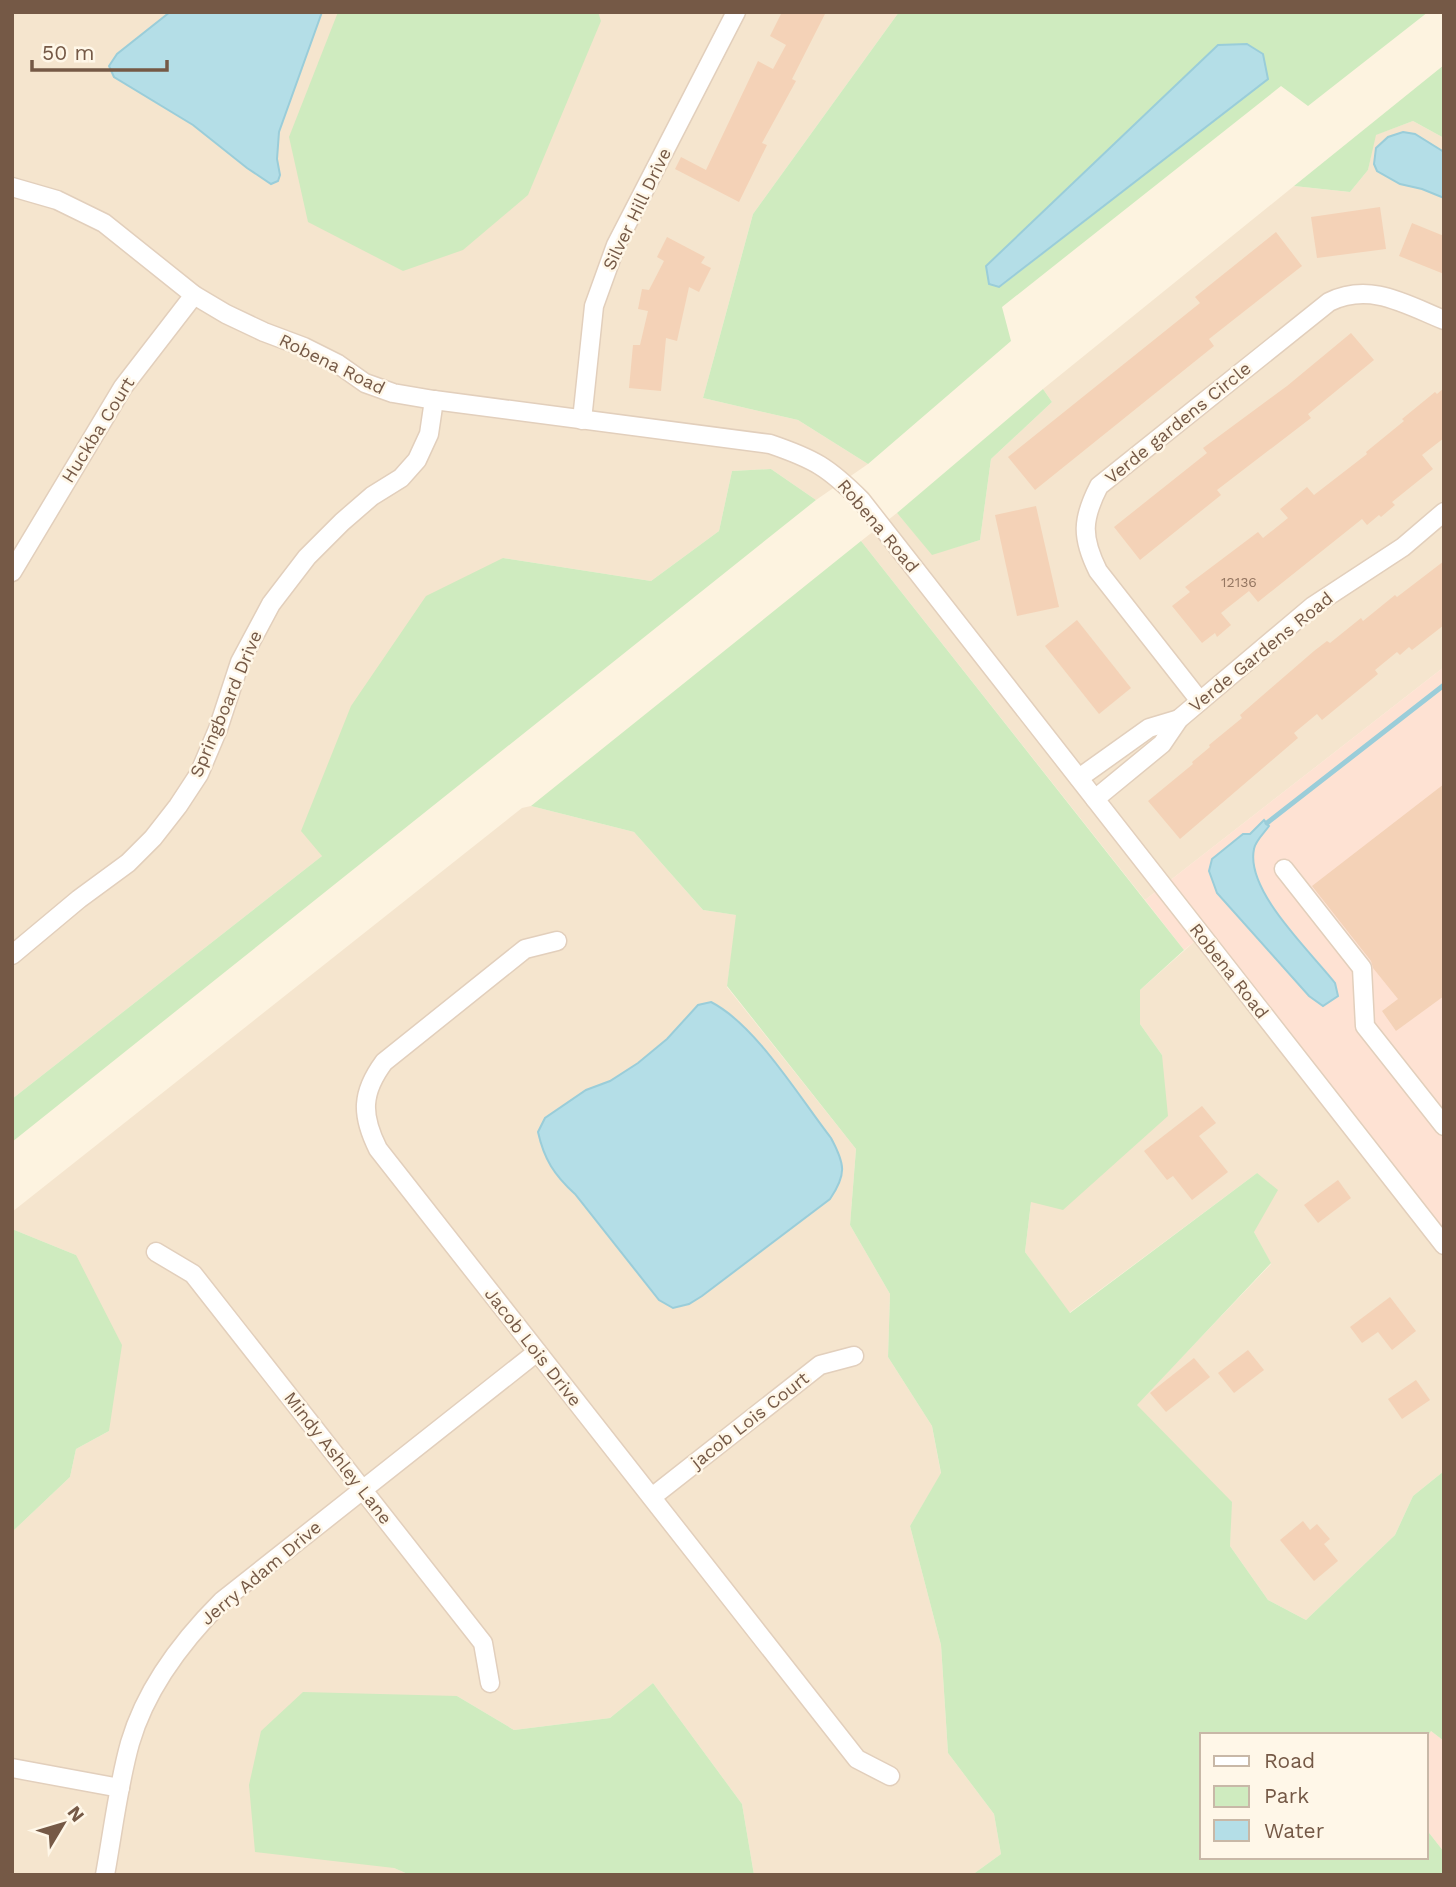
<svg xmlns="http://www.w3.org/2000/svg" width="1456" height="1887" font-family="'Work Sans',sans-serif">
	<rect width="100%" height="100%" fill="#fdf3e0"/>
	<g fill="#f5e5ce">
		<path d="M12 12H899L753 214 703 398 798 420 868 464 816 500 771 469 732 471 719 531 651 581 504 558 322 856 12 1099Z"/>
		<path d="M1413 121 1444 138V667L1145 900 861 541 897 513 932 554 980 540 991 459 1052 402 1043 389 1294 186 1350 192 1368 170 1375 135Z"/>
		<path d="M531 806 634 832 703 910 737 915 727 987 856 1149 850 1225 890 1294 888 1357 932 1426 941 1474 910 1526 941 1645 948 1753 994 1814 1001 1854 972 1875H754L742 1804 653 1683 610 1718 514 1730 457 1696 394 1868 410 1875H12V1532L70 1477 76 1449 109 1431 76 1255 12 1229V1212L522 808Z"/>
		<path d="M1194 942 1444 1258V1471L1413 1496 1395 1535 1306 1620 1268 1600 1230 1546 1231 1502 1136 1405 1271 1264 1254 1232 1257 1173 1069 1313 1025 1252 1031 1202 1162 1055 1140 1024V990Z"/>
	</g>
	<g fill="#fee2d3">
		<path d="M1444 667V1258L1194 942 1184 950 1145 900Z"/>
		<path d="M1431 1731 1444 1741V1852L1426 1829V1739Z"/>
	</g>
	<g fill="#cfebbf" fill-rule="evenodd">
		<path d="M338 12H598L601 21 528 195 463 250 403 271 308 222 289 137Z"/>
		<path d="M899 12H1428L1308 106 1281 86 1002 307 1011 341 868 464 798 420 703 398 753 214ZM1263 54 1268 79 1000 287Z"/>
		<path d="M1444 65V138L1413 121 1376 135 1368 170 1350 192 1294 186Z"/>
		<path d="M1043 389 1052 402 991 459 980 540 932 555 897 513Z"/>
		<path d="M771 469 816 500 12 1142V1099L322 856 301 831 351 706 426 596 503 558 651 581 719 531 732 471Z"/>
		<path d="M861 541 1184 950 1140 990V1024L1162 1055 1168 1116 1063 1210 1031 1202 1025 1252 1070 1313 1257 1173 1278 1190 1254 1232 1271 1263 1137 1405 1232 1502 1230 1546 1268 1600 1306 1620 1395 1535 1413 1496 1444 1471V1741L1431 1731 1426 1739V1735H1202V1857H1426V1829L1444 1852V1875H972L1001 1854 994 1814 948 1753 941 1645 910 1526 941 1473 932 1426 888 1357 890 1294 850 1225 856 1149 727 986 736 915 703 910 634 832 531 806Z"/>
		<path d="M12 1229 76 1255 122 1345 109 1431 76 1449 70 1477 12 1532Z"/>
		<path d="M653 1683 742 1804 754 1875H410L394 1868 255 1852 249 1785 261 1731 303 1692 457 1696 514 1730 610 1718Z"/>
	</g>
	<g fill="#b4dee7" stroke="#9acdd9" stroke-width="2">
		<path d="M170 12H322L279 132 277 159 280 175 278 181 271 184 247 168 193 125 114 77 109 66 117 54Z"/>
		<path d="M1247 44 1263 54 1268 79 999 287 989 284 986 266 1218 45Z"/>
		<path d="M1403 132 1415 134 1444 152V198L1422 189 1400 184 1377 171 1374 164 1376 148 1388 137Z"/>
		<path d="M1264 820 1269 826C1265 832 1255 841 1254 849 1245 891 1311 952 1335 983L1338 996 1323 1006 1309 996 1217 893 1209 871 1212 859 1243 834H1250Z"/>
		<path d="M711 1002C756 1025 799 1097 831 1138 845 1164 847 1174 830 1199L702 1296 689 1304 673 1308 659 1300 575 1194C554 1175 544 1159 538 1132L545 1118 586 1090 610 1081 638 1063 667 1039 698 1005Z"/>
	</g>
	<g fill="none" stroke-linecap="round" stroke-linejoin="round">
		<path stroke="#9acdd9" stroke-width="5" d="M1267 823 1444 685"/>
	</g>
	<g fill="#f4d2b7">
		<path d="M782 12H826L792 79 796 81 762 143 767 145 739 202 675 169 681 157 706 170 758 61 773 69 786 45 770 36Z"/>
		<path d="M1380 207 1386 249 1317 258 1311 217Z"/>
		<path d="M1412 223 1444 236V274L1399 256Z"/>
		<path d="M1276 232 1302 266 1209 339 1214 346 1035 490 1008 457 1200 303 1195 297Z"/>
		<path d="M667 237 705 257 701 263 711 268 699 292 689 287 677 341 666 338 661 391 629 388 633 345H640L648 311 638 309 642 289 649 290 664 261 657 257Z"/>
		<path d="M1351 333 1374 360 1308 414 1311 418 1217 490 1221 495 1140 560 1114 527 1207 453 1203 448 1287 386Z"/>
		<path d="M1444 388V438L1422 455 1433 469 1392 502 1395 505 1381 517 1379 515 1367 525 1362 519 1258 602 1249 591 1221 613 1231 625 1217 637 1215 633 1202 643 1172 606 1190 592 1185 587 1258 532 1263 538 1288 518 1280 509 1307 487 1314 495 1367 454 1366 452 1404 421 1402 419 1435 392 1437 394Z"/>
		<path d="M1036 506 1059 607 1017 616 995 515Z"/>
		<path d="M1444 561V625L1412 650 1409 647 1400 655 1397 652 1375 670 1378 674 1322 720 1317 714 1294 733 1298 738 1180 839 1148 801 1193 764 1192 762 1210 747 1209 745 1242 718 1240 715 1314 651 1327 641 1330 643 1361 618 1363 621 1395 595 1397 597Z"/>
		<path d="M1077 620 1131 688 1099 714 1045 646Z"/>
		<path d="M1444 784V996L1396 1031 1382 1011 1398 999 1373 968 1371 961 1312 886Z"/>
		<path d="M1202 1106 1216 1123 1199 1136 1228 1172 1192 1200 1173 1176 1167 1180 1144 1151Z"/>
		<path d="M1338 1180 1351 1198 1318 1223 1304 1205Z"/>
		<path d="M1390 1297 1416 1331 1392 1350 1378 1332 1362 1343 1350 1327Z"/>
		<path d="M1248 1350 1264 1370 1234 1393 1218 1373Z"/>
		<path d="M1194 1358 1210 1377 1166 1412 1150 1393Z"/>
		<path d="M1416 1380 1430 1400 1402 1419 1388 1399Z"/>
		<path d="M1303 1521 1310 1530 1317 1524 1330 1539 1324 1544 1338 1561 1314 1581 1280 1540Z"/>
	</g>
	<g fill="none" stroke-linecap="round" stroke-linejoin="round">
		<defs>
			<g id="minor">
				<path d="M12 187 57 200 104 223 194 295 226 314 264 332 304 347 338 364 365 383 393 393 434 400 770 444C814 459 828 467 861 500L1444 1245"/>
				<path d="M582 420 594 306 616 245 736 12"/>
				<path d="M12 572 123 387 194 295"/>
				<path d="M1200 701 1098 571C1081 537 1082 519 1099 486L1329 302C1370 282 1405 304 1444 320"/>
				<path d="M1079 778 1149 728 1179 719"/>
				<path d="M1095 799 1162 744 1179 719 1313 606 1403 547 1444 512"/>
				<path d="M1284 869 1362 968 1365 1026 1444 1126"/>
				<path d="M557 941 525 949 384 1062C361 1093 361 1115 378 1149L857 1759 890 1776"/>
				<path d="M12 955 79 899 128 863 153 838 178 806 199 774 218 729 240 662 271 604 307 557 342 522 372 496 401 478 417 460 429 434 434 400"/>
				<path d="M156 1252 193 1274 483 1643 490 1683"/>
				<path d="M652 1497 820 1365 854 1356"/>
				<path d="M12 1768 120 1788"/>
				<path d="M105 1875C113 1831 118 1786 130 1743 146 1688 182 1641 222 1601L537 1352"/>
			</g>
		</defs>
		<use href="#minor" stroke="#e2cfbc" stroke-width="21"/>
		<use href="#minor" stroke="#fff" stroke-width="18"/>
	</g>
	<g text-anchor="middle" stroke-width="5" stroke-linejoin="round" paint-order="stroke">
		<g font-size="14" fill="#957762">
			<text x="1239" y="587">12136</text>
		</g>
		<g font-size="18" fill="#755946" stroke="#fff7e8">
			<text transform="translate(637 209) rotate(-64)" y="6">Silver Hill Drive</text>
			<text transform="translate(332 364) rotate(26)" y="6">Robena Road</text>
			<text transform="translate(1178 423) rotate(-39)" y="6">Verde gardens Circle</text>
			<text transform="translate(98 430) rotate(-58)" y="6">Huckba Court</text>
			<text transform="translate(878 526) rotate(50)" y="6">Robena Road</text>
			<text transform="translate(1261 652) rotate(-39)" y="6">Verde Gardens Road</text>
			<text transform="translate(226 704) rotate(-67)" y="6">Springboard Drive</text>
			<text transform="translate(1229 971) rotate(52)" y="6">Robena Road</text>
			<text transform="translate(533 1347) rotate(52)" y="6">Jacob Lois Drive</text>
			<text transform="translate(750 1420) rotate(-38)" y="6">jacob Lois Court</text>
			<text transform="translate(338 1458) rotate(52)" y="6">Mindy Ashley Lane</text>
			<text transform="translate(261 1573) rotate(-40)" y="6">Jerry Adam Drive</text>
		</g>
	</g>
	<rect width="1456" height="1887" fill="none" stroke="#755946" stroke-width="28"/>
	<rect x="1200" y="1733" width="228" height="126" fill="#fff7e8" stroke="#c8b8a7" stroke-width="2"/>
	<rect x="1214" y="1756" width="35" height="10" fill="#ffffff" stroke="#c8b8a7" stroke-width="2"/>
	<text x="1264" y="1768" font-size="21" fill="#755946">Road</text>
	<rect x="1214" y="1786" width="35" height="21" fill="#cfebbf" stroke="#c8b8a7" stroke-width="2"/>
	<text x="1264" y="1803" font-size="21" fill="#755946">Park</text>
	<rect x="1214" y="1820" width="35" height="21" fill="#b4dee7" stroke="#c8b8a7" stroke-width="2"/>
	<text x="1264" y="1838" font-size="21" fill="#755946">Water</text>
	<g transform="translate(63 1824) rotate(52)" stroke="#fff7e8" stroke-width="5" paint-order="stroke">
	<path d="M0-5L12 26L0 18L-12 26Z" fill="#755946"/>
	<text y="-10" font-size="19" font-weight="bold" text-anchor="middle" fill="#755946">N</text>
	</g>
	<path d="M32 60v10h135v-10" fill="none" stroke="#755946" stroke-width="3.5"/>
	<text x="42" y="60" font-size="21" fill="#755946" stroke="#fff7e8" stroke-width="5" paint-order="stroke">50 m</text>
</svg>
